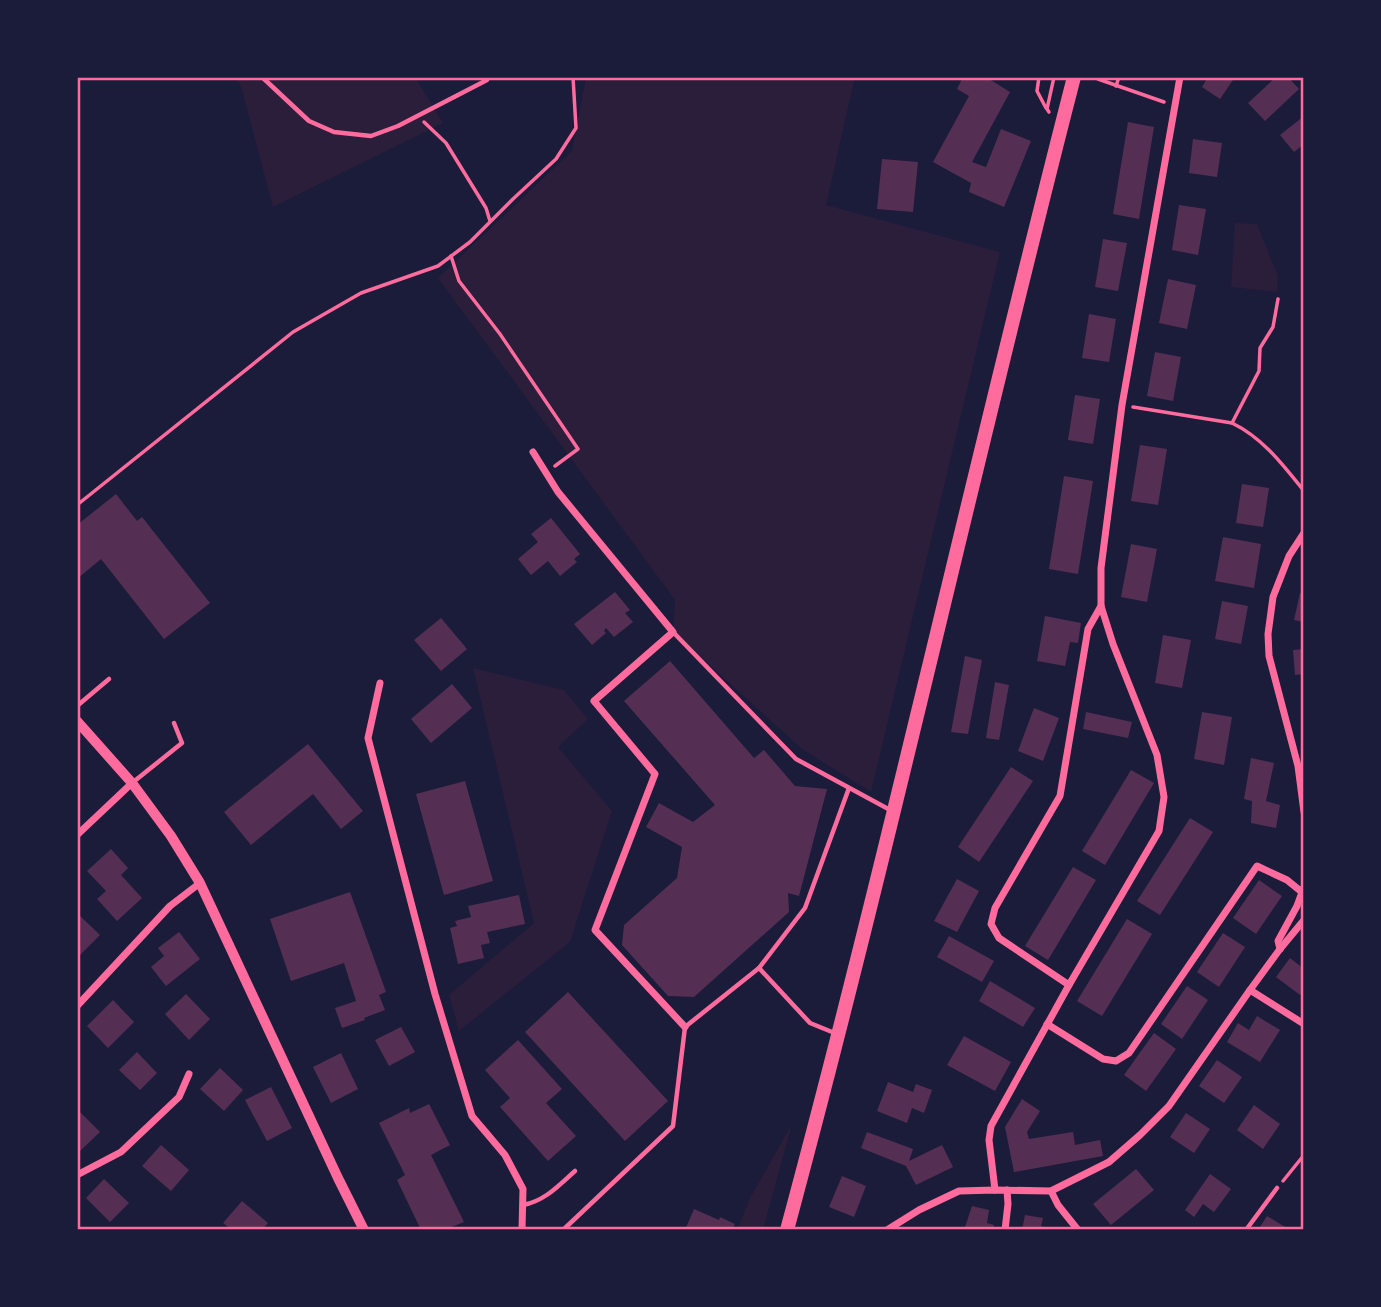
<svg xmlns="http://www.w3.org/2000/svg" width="1381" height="1307" font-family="Bitter,serif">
	<rect width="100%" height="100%" fill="#1b1b3a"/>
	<g fill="#2a1e3b">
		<path d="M235 77H415L443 123 273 207 241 86Z"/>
		<path d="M586 77H855L826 205 1000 252 871 792 802 749 673 632 675 600 438 278 572 151Z"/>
		<path d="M1235 223 1257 224 1278 276 1277 292 1231 287Z"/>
		<path d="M473 668 564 690 588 719 558 747 612 811 570 942 459 1031 449 995 534 923Z"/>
		<path d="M792 1124 763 1230H737L750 1198Z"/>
	</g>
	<g fill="#542f53">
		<path d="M963 77H986L1010 92 972 162 986 167 1001 129 1031 141 1004 207 969 192 971 183 933 162 969 96 957 89Z"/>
		<path d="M1208 77H1235L1220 99 1202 87Z"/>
		<path d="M1276 77H1288L1299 89 1265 121 1248 103Z"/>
		<path d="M1304 116V144L1294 152 1280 135Z"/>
		<path d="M1128 122 1154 127 1139 219 1113 214Z"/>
		<path d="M1193 139 1222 143 1217 177 1189 173Z"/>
		<path d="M882 159 918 162 913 212 877 209Z"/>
		<path d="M1179 205 1206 209 1198 255 1172 250Z"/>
		<path d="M1103 239 1127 243 1118 291 1095 287Z"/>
		<path d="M1168 279 1196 285 1187 329 1159 323Z"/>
		<path d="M1089 314 1116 319 1109 362 1082 358Z"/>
		<path d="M1155 352 1181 357 1173 401 1147 396Z"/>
		<path d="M1075 395 1100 399 1093 444 1068 440Z"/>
		<path d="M1140 445 1167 449 1158 505 1131 501Z"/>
		<path d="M1064 476 1093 481 1078 574 1049 569Z"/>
		<path d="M1242 484 1269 488 1263 527 1236 523Z"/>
		<path d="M116 494 137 521 142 517 210 603 164 639 101 559 77 579V525Z"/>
		<path d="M551 518 580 554 574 559 577 562 560 576 548 561 531 575 518 559 538 542 531 534Z"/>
		<path d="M1223 537 1261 544 1254 588 1215 581Z"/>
		<path d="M1131 544 1157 549 1147 602 1121 597Z"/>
		<path d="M615 592 630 610 625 613 633 622 614 637 606 628 604 631 606 633 592 645 574 624Z"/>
		<path d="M1300 593 1304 594V622L1294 620Z"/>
		<path d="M1222 601 1248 606 1241 644 1215 639Z"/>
		<path d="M1045 616 1081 623 1078 643 1070 642 1065 666 1037 661Z"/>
		<path d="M441 618 467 649 441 671 414 640Z"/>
		<path d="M1163 635 1191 640 1182 688 1155 683Z"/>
		<path d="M1304 649V674L1295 675 1293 650Z"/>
		<path d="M965 656 982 660 968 734 951 732Z"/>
		<path d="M670 661 754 758 764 750 795 786 827 789 799 896 788 893 789 912 694 997 668 996 622 945 624 925 677 878 682 847 646 827 659 803 693 822 715 805 624 701Z"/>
		<path d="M995 682 1009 685 999 740 986 738Z"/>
		<path d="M452 684 472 708 431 743 411 719Z"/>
		<path d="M1034 708 1059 718 1043 761 1018 751Z"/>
		<path d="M1086 712 1132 722 1128 738 1083 729Z"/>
		<path d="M1202 712 1232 717 1224 765 1194 759Z"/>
		<path d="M308 744 363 811 341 829 313 794 251 845 224 812Z"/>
		<path d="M1251 758 1274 763 1266 801 1280 805 1276 828 1251 823 1252 801 1244 799Z"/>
		<path d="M1011 767 1033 781 979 862 958 847Z"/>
		<path d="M1131 770 1154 783 1105 865 1082 851Z"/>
		<path d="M465 781 493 881 444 895 416 794Z"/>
		<path d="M1190 818 1213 832 1160 915 1137 901Z"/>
		<path d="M111 849 128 868 121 875 142 898 117 921 97 899 106 891 87 871Z"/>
		<path d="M1073 867 1096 880 1048 960 1025 946Z"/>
		<path d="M957 879 979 891 957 932 934 921Z"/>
		<path d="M1259 880 1282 896 1256 934 1233 918Z"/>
		<path d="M350 892 386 992 379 995 385 1010 364 1018 365 1020 342 1028 335 1008 356 1001 344 963 291 981 270 919Z"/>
		<path d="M519 895 525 924 487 932 490 943 481 945 484 958 458 964 450 928 457 926 455 921 471 917 468 906Z"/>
		<path d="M77 913 100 935 77 958Z"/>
		<path d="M1127 919 1152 934 1102 1016 1077 1001Z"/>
		<path d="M179 932 200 959 166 986 151 967 164 956 158 948Z"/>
		<path d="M1223 933 1245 947 1219 987 1197 972Z"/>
		<path d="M949 936 994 961 982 982 937 957Z"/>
		<path d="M1290 958 1304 969V989L1300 995 1276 977Z"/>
		<path d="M990 981 1035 1008 1023 1027 979 1001Z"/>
		<path d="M1187 986 1208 1000 1182 1039 1161 1024Z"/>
		<path d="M568 992 668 1101 625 1141 525 1032Z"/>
		<path d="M186 994 210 1019 189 1040 165 1014Z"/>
		<path d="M113 1000 134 1022 108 1048 87 1026Z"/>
		<path d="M1257 1016 1280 1030 1260 1062 1227 1042 1238 1023 1249 1030Z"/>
		<path d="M401 1027 415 1052 389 1066 375 1040Z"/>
		<path d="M1154 1033 1176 1049 1146 1091 1124 1075Z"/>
		<path d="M964 1036 1011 1062 995 1091 947 1065Z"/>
		<path d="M518 1040 562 1089 546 1103 576 1136 548 1161 500 1107 510 1098 485 1070Z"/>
		<path d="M137 1052 157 1073 140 1090 119 1070Z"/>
		<path d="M341 1053 358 1089 331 1103 313 1067Z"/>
		<path d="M1217 1060 1242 1077 1224 1103 1199 1086Z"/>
		<path d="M220 1068 243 1090 224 1111 200 1089Z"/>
		<path d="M888 1082 913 1092 916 1084 932 1090 924 1113 912 1108 907 1123 877 1111Z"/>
		<path d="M271 1087 292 1128 267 1141 245 1100Z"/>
		<path d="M1022 1099 1040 1111 1027 1132 1029 1139 1073 1132 1075 1145 1100 1140 1103 1156 1014 1172 1005 1127Z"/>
		<path d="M429 1104 450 1145 431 1155 464 1222 444 1230H421L397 1180 405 1175 379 1123 409 1108 410 1113Z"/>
		<path d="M1254 1105 1280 1124 1263 1149 1237 1130Z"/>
		<path d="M77 1109 100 1132 80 1151 77 1148Z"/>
		<path d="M1186 1113 1210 1129 1194 1153 1170 1137Z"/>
		<path d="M867 1132 913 1149 909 1161 942 1145 953 1167 916 1185 906 1166 861 1148Z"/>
		<path d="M161 1145 189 1170 171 1191 142 1166Z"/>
		<path d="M1136 1169 1154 1190 1111 1225 1093 1204Z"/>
		<path d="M1210 1174 1231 1189 1214 1212 1203 1204 1194 1217 1185 1210Z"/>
		<path d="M842 1176 866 1186 854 1217 829 1207Z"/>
		<path d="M104 1179 129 1203 110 1222 86 1198Z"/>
		<path d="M242 1201 268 1223 262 1230H232L223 1223Z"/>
		<path d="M972 1206 989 1210 987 1223 994 1225 993 1230H964Z"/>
		<path d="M694 1209 719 1220 720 1217 735 1224 732 1230H685Z"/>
		<path d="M1025 1215 1043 1218 1041 1226 1055 1230H1022Z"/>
		<path d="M1267 1216 1290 1230H1258Z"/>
	</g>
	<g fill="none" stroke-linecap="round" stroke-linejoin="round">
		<g stroke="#ff6b9d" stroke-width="3.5">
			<path d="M1039 77 1037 91 1046 108"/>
			<path d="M1098 79 1164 102"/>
			<path d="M1116 86 1119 77"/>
			<path d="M1049 112 1047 109 1054 77"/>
			<path d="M424 122 446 143 486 208 490 221"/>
			<path d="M451 256 459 281 500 334 578 449 555 466"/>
			<path d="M1133 407 1232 423C1263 438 1283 465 1304 491"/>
			<path d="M1232 423 1259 371 1260 348 1273 327 1278 299"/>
			<path d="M77 505 293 332 361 293 438 266 470 242 513 199 556 159 576 128 573 77"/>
			<path d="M1283 1181 1304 1155"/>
		</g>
		<g stroke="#ff6b9d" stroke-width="4.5">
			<path d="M262 77 309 121 334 132 371 136 398 126 487 80"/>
			<path d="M673 632 796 759 892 811"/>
			<path d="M77 706 109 679"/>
			<path d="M132 783 182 743 174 723"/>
			<path d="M759 968 810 1023 837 1034"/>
			<path d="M523 1205C545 1201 559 1185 575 1171"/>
			<path d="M563 1230 673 1126 685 1027 759 968 805 908 849 788"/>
			<path d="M1246 1230 1277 1188"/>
		</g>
		<g stroke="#ff6b9d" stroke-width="7">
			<path d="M533 452 558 492 673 632 594 701 655 774 595 930 685 1027"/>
			<path d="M1304 533 1289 556 1273 597 1268 634 1269 656 1298 766 1304 812"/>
			<path d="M380 683 368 738 435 994 472 1116 505 1155 523 1189 522 1230"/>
			<path d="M77 835 132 783"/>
			<path d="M1280 949 1278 941 1297 906 1304 887"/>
			<path d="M1069 985 999 938 991 924 995 908 1060 796 1088 629 1101 606"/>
			<path d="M1250 990 1304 1024"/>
			<path d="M77 1006 170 906 200 883"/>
			<path d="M1047 1024 1103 1059 1116 1061 1129 1053 1257 866 1287 880 1303 893"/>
			<path d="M77 1175 121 1152 179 1097 189 1074"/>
			<path d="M995 1190 989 1140 991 1126 1069 985 1159 831 1164 797 1157 755 1113 644 1101 606V568L1122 405 1180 77"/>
			<path d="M1051 1191 1058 1205 1078 1230"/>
			<path d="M887 1230 919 1210 959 1191 995 1190 1051 1191 1109 1162 1140 1135 1169 1106 1250 990 1280 949 1304 920"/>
			<path d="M1005 1230 1008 1204 1007 1190"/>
		</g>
		<path stroke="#ff6b9d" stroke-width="10" d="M77 721 132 783 171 836 200 883 338 1178 364 1230"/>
		<path stroke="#ff6b9d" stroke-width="14" d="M787 1230C890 848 975 460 1074 77"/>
	</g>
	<rect width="1381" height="1307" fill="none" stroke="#1b1b3a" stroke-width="158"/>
	<rect x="79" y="79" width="1223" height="1149" fill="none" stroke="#ff6b9d" stroke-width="2.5"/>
</svg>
